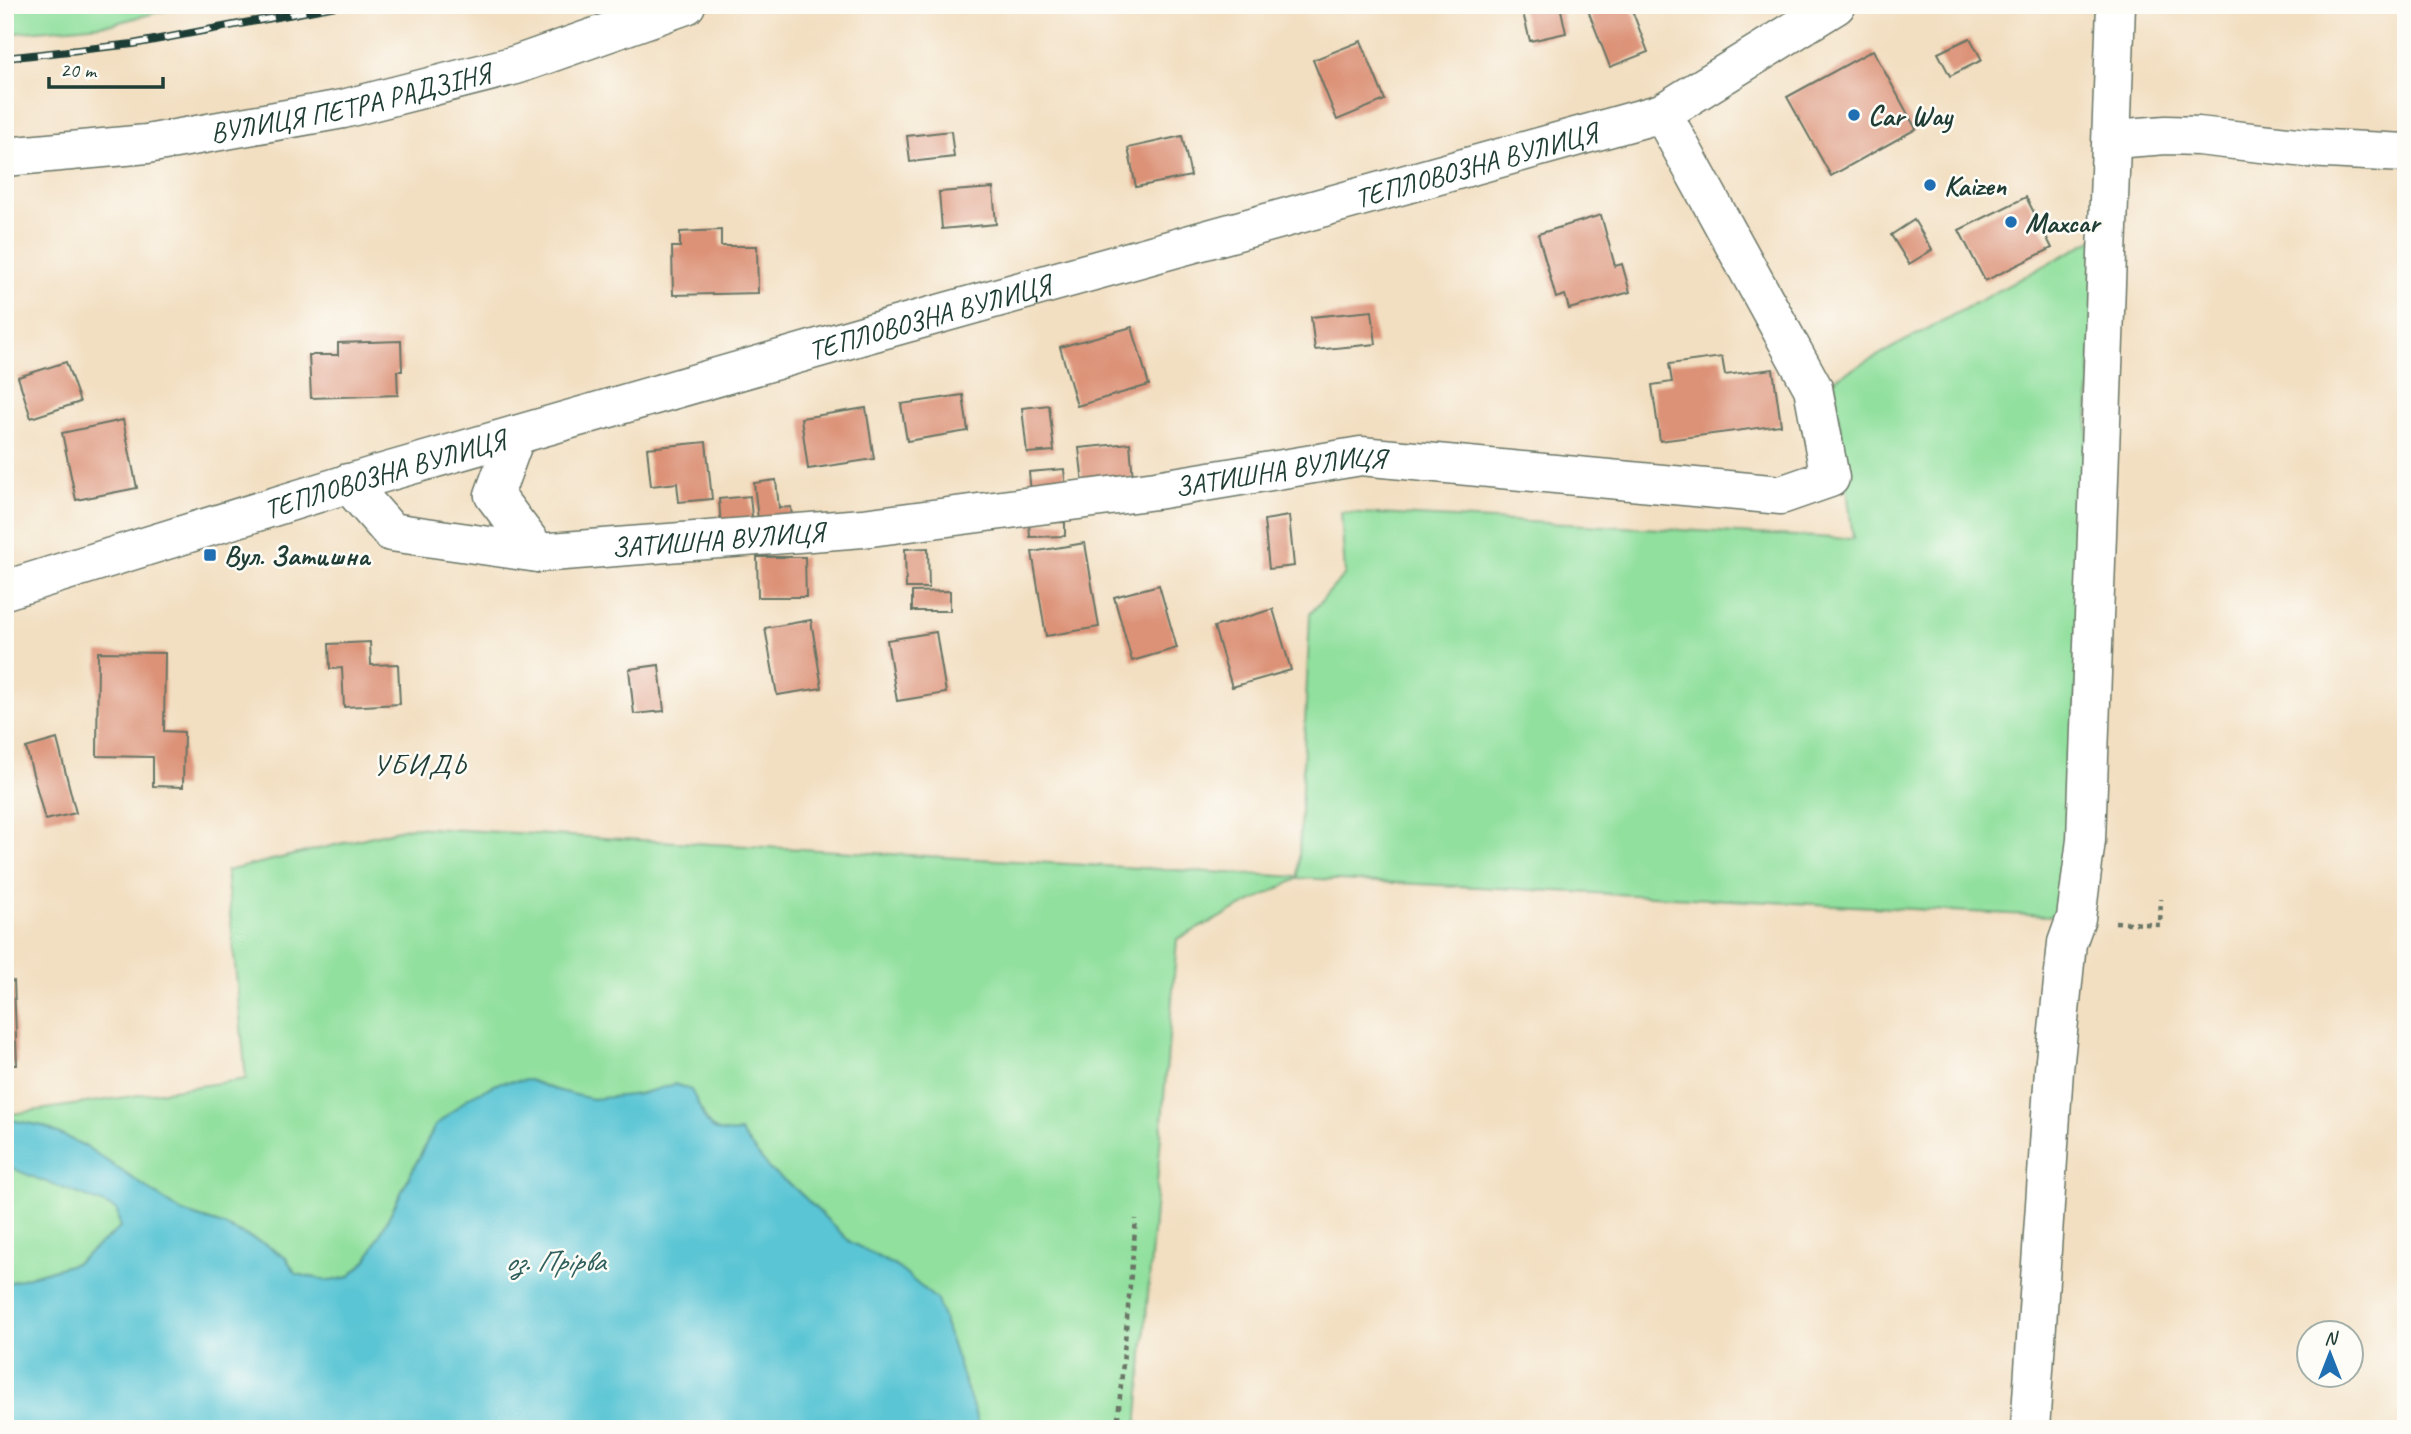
<svg xmlns="http://www.w3.org/2000/svg" width="2411" height="1434" font-family="Caveat,sans-serif">
	<rect width="100%" height="100%" fill="#fdfcf7"/>
	<filter id="ink" filterUnits="userSpaceOnUse"><feTurbulence type="fractalNoise" baseFrequency=".0143" numOctaves="2"/><feDisplacementMap in="SourceGraphic" scale="14" xChannelSelector="R" yChannelSelector="G"/><feConvolveMatrix kernelMatrix="1 2 1 2 8 2 1 2 1" color-interpolation-filters="sRGB"/></filter>
	<filter id="wash" filterUnits="userSpaceOnUse"><feTurbulence type="fractalNoise" baseFrequency=".00686" numOctaves="4" result="noise"/><feDisplacementMap in="SourceGraphic" scale="28" xChannelSelector="R" yChannelSelector="G"/><feGaussianBlur stdDeviation="1.57" result="paint"/><feColorMatrix in="noise" values="0 0 0 0 0 0 0 0 0 0 0 0 0 0 0 0 0 1.4 0 .05"/><feComposite in="paint" operator="in"/></filter>
	<g filter="url(#wash)">
		<rect width="100%" height="100%" fill="#f2dec0"/>
		<g fill="#91e09e" stroke="#588e69" stroke-width="2">
			<path d="M5 5H186L112 24 5 34Z"/>
			<path d="M2096 238 2067 917 1299 878 1177 939 1137 1429H980L937 1300 897 1267 850 1242 798 1191 769 1169 740 1132 723 1134 709 1127 702 1111 676 1085C649 1091 620 1100 593 1099 572 1098 548 1087 528 1080L435 1126 367 1260 349 1277 331 1281 296 1274 286 1258 266 1245 223 1225 182 1212 85 1146 43 1126 5 1119V1115L246 1079 226 871 411 827 1298 877 1310 614 1345 574 1341 512 1853 539 1834 379Z"/>
			<path d="M5 1164C41 1184 81 1191 117 1210L120 1228 76 1263 5 1284Z"/>
		</g>
		<path fill="#5ac5d4" stroke="#3c8184" stroke-width="2" d="M529 1080 552 1089 592 1099 640 1094 675 1084 691 1090C707 1118 703 1136 740 1132L769 1169 798 1191 850 1242 897 1267 937 1300 980 1429H5V1284L76 1263 120 1228 117 1210C80 1191 41 1184 5 1164V1119L43 1126 85 1146 182 1212 223 1225 266 1245 286 1258 296 1274 331 1281 349 1277 367 1260 435 1126 469 1097 501 1082Z"/>
		<g id="blocks">
			<g fill="#dc9277">
				<path d="M1521 5H1560L1566 33 1530 41Z"/>
				<path d="M1586 5H1630L1648 52 1610 67Z"/>
				<path d="M1970 38 1982 60 1950 76 1938 53Z"/>
				<path d="M1361 41 1385 100 1337 120 1313 60Z"/>
				<path d="M1873 50 1916 129 1831 176 1787 97Z"/>
				<path d="M951 131 954 157 910 162 907 136Z"/>
				<path d="M1182 136 1191 176 1136 187 1128 148Z"/>
				<path d="M993 188 996 224 942 229 939 192Z"/>
				<path d="M2026 197 2052 248 1985 281 1959 230Z"/>
				<path d="M1601 215 1615 266 1622 264 1630 292 1569 309 1565 295 1556 298 1538 234Z"/>
				<path d="M1914 220 1932 250 1909 264 1891 235Z"/>
				<path d="M721 230V246H757L758 293 673 295 672 247H680V232Z"/>
				<path d="M1372 311 1376 344 1315 350 1311 317Z"/>
				<path d="M1132 327 1149 385 1077 406 1060 347Z"/>
				<path d="M401 341 402 371H397L398 395 311 398 309 355H338V343Z"/>
				<path d="M1722 357 1725 375 1773 369 1781 425 1660 441 1652 385 1672 382 1669 364Z"/>
				<path d="M66 362 80 402 31 418 18 377Z"/>
				<path d="M963 395 968 431 907 441 901 404Z"/>
				<path d="M1049 405 1054 451 1027 453 1022 408Z"/>
				<path d="M866 408 874 459 808 469 801 418Z"/>
				<path d="M123 420 137 488 76 500 62 433Z"/>
				<path d="M706 442 712 499 679 502 677 483 651 486 647 448Z"/>
				<path d="M1130 443 1133 479 1083 484 1079 448Z"/>
				<path d="M1064 469 1066 490 1031 493 1029 472Z"/>
				<path d="M776 480 779 508 791 507 793 526 759 529 754 483Z"/>
				<path d="M750 496 753 527 721 530 719 499Z"/>
				<path d="M1289 516 1294 566 1269 569 1264 520Z"/>
				<path d="M1065 522V536L1030 537 1029 523Z"/>
				<path d="M1085 543 1099 627 1046 636 1032 552Z"/>
				<path d="M928 548 929 588H906L905 549Z"/>
				<path d="M757 557H805L806 597H758Z"/>
				<path d="M1159 585 1177 648 1132 661 1114 597Z"/>
				<path d="M950 591V611H912V592Z"/>
				<path d="M1273 609 1291 670 1232 687 1214 627Z"/>
				<path d="M811 620 822 688 777 695 765 628Z"/>
				<path d="M936 632 946 693 897 701 887 640Z"/>
				<path d="M370 642 371 665 398 664 400 704 344 707 342 668 330 669 329 644Z"/>
				<path d="M98 652 165 653 164 731 184 732 183 787 153 786V757L97 756Z"/>
				<path d="M659 665 664 711 634 714 629 669Z"/>
				<path d="M57 739 76 813 45 820 26 748Z"/>
				<path d="M14 981 17 1065H5V982Z"/>
			</g>
		</g>
	</g>
	<g filter="url(#ink)">
		<use href="#blocks" fill-opacity="0" stroke="#697565" stroke-width="2"/>
		<g fill="none" stroke-linecap="round" stroke-linejoin="round">
			<defs>
				<g id="minor">
					<path d="M2113 139 2166 135 2198 136 2306 148 2406 153"/>
					<path d="M516 435 494 495 538 553"/>
					<path id="s1" d="M348 483 391 532 538 553 863 528 1156 490 1361 456 1781 495 1830 478 1813 388 1662 113"/>
					<path id="s2" d="M5 590 373 476 867 334 1662 113 1836 5"/>
					<path d="M2030 1429 2054 1070 2067 943 2076 918 2086 840 2116 5"/>
				</g>
				<g id="major">
					<path id="s3" d="M5 157 147 144 343 109 516 65 686 5"/>
				</g>
			</defs>
			<use href="#minor" stroke="#697565" stroke-width="41"/>
			<use href="#major" stroke="#697565" stroke-width="41"/>
			<g stroke="#697565" stroke-width="4.5" stroke-dasharray="5 5" stroke-linecap="butt">
				<path d="M2115 922 2160 925 2161 899"/>
				<path d="M1117 1429 1136 1219"/>
			</g>
			<use href="#minor" stroke="#fff" stroke-width="38"/>
			<use href="#major" stroke="#fff" stroke-width="38"/>
			<defs>
				<path id="rail" d="M5 58 133 44 341 5"/>
			</defs>
			<use href="#rail" stroke="#1f3d34" stroke-width="8"/>
			<use href="#rail" stroke="#fdfcf7" stroke-width="5" stroke-dasharray="16" stroke-linecap="butt"/>
		</g>
	</g>
	<g fill="#1f6fb2" stroke="#fdfcf7" stroke-width="2.5">
		<circle cx="1854" cy="115" r="7"/>
		<circle cx="1930" cy="185" r="7"/>
		<circle cx="2011" cy="222" r="7"/>
		<rect x="203" y="548" width="14" height="14" rx="3.5"/>
	</g>
	<g text-anchor="middle" stroke-width="5" stroke-linejoin="round" paint-order="stroke">
		<g font-size="28" fill="#1f3d34" stroke="#fdfcf7">
			<text dy="10" stroke="none"><textPath href="#s3" startOffset="350">ВУЛИЦЯ ПЕТРА РАДЗІНЯ</textPath></text>
			<text dy="10" stroke="none"><textPath href="#s2" startOffset="1531">ТЕПЛОВОЗНА ВУЛИЦЯ</textPath></text>
			<text dy="10" stroke="none"><textPath href="#s2" startOffset="964">ТЕПЛОВОЗНА ВУЛИЦЯ</textPath></text>
			<text dy="10" stroke="none"><textPath href="#s2" startOffset="397">ТЕПЛОВОЗНА ВУЛИЦЯ</textPath></text>
			<text dy="10" stroke="none"><textPath href="#s1" startOffset="961">ЗАТИШНА ВУЛИЦЯ</textPath></text>
			<text dy="10" stroke="none"><textPath href="#s1" startOffset="394">ЗАТИШНА ВУЛИЦЯ</textPath></text>
		</g>
		<g font-size="28" font-weight="bold" fill="#1f3d34" stroke="#fdfcf7" text-anchor="start">
			<text x="1868" y="125">Car Way</text>
			<text x="1944" y="195">Kaizen</text>
			<text x="2025" y="232">Maxcar</text>
			<text x="224" y="565">Вул. Затишна</text>
		</g>
		<g font-size="30" letter-spacing="2" fill="#1f3d34" stroke="#fdfcf7">
			<text x="420" y="774">УБИДЬ</text>
		</g>
		<g font-size="30" font-style="italic" fill="#2e5f5c" stroke="#fdfcf7">
			<text x="555" y="1271">оз. Прірва</text>
		</g>
	</g>
	<rect width="2411" height="1434" fill="none" stroke="#fdfcf7" stroke-width="28"/>
	<g transform="translate(2330 1354)"><circle r="33" fill="#fdfcf7" stroke="#a4b0a9" stroke-width="2"/>
	<path d="M0-5L12 26L0 18L-12 26Z" fill="#1f6fb2"/>
	<text y="-10" font-size="19" font-weight="bold" text-anchor="middle" fill="#1f3d34">N</text>
	</g>
	<path d="M49 77v10h114v-10" fill="none" stroke="#1f3d34" stroke-width="3.5"/>
	<text x="60" y="77" font-size="21" fill="#1f3d34" stroke="#fdfcf7" stroke-width="5" paint-order="stroke">20 m</text>
</svg>
